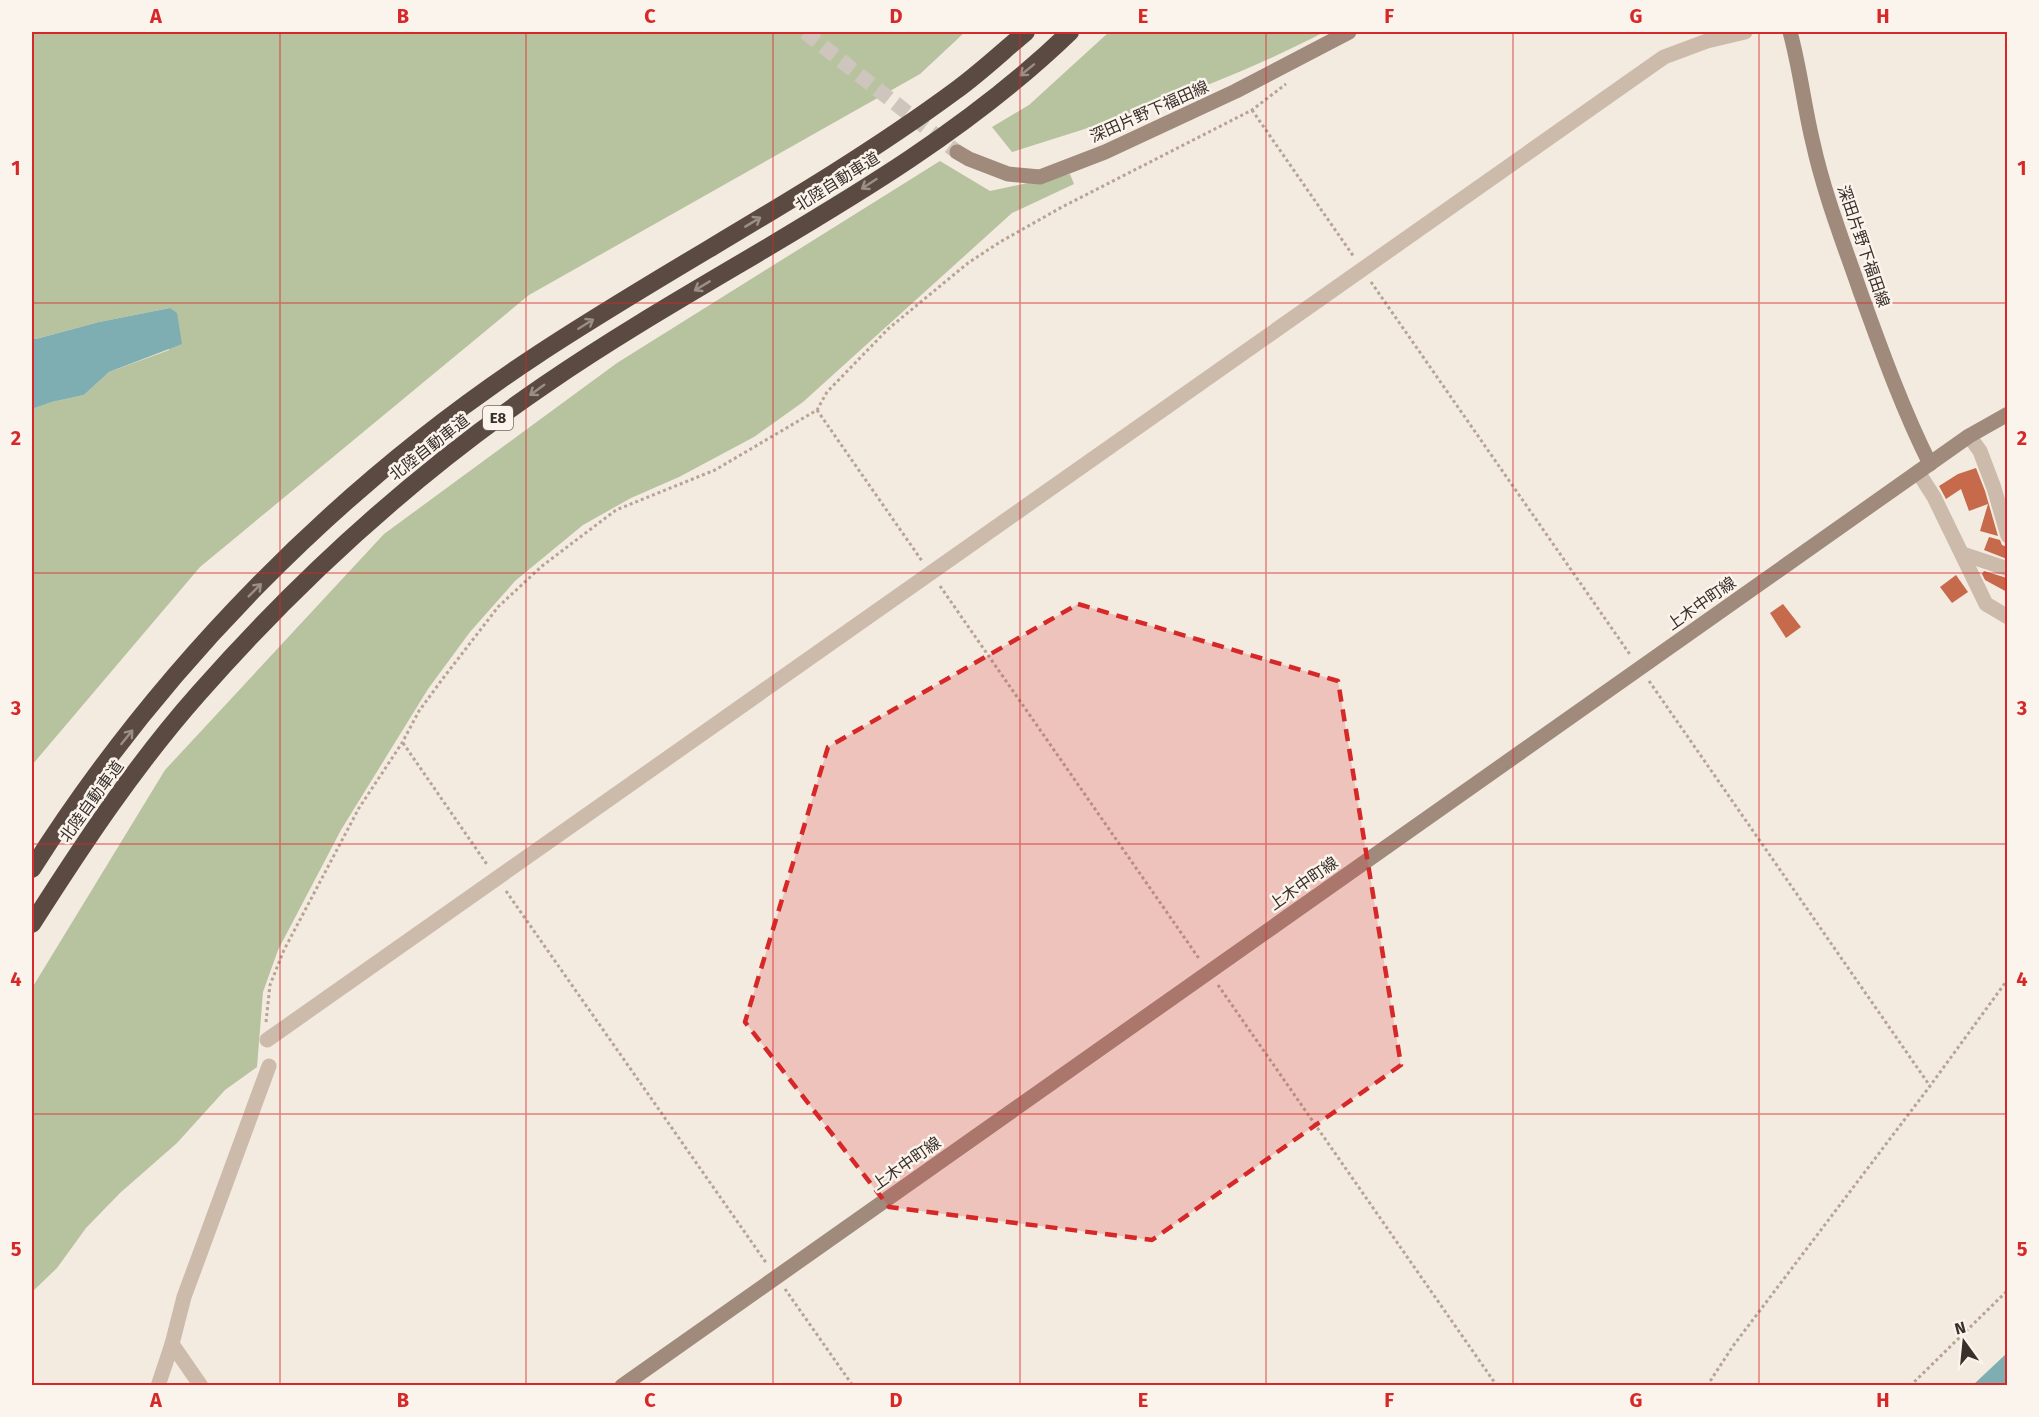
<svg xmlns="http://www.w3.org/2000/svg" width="2039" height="1417" font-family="'Fira Sans','Noto Sans JP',sans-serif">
	<rect width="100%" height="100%" fill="#f3eae0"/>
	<g fill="#b7c39f">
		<path d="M32 32H965L920 74 529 295 200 567 32 765V409L52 402 84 395 109 372 169 350 170 308 99 322 36 339 32 338Z"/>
		<path d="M1109 32H1324C1225 84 1118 119 1012 152L992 127 1029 105Z"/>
		<path d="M940 161 990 191 1070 174 1074 184 1012 213 803 402 754 437 679 477 631 498 583 525 515 581 470 632 428 689 341 830 278 950 263 992 257 1067 225 1090 177 1143 120 1193 86 1228 57 1268 32 1292V988L165 770 384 534 617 363Z"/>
	</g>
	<g fill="#7eaeb1">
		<path d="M170 308 177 313 182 344 109 372 84 395 52 402 32 409V338L36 339 99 322Z"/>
		<path d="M2007 1353V1385H1973Z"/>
	</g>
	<g fill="#c66a4b">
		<path d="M1976 468 1985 491 1998 536 1980 531 1988 504 1969 511 1961 489 1946 499 1939 486 1958 474Z"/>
		<path d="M1989 537 2000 540 2002 545 2007 547V559L1984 550Z"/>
		<path d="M1984 571 2007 578V592L1985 580 1982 574Z"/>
		<path d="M1956 575 1968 592 1952 603 1940 587Z"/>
		<path d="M1783 604 1801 627 1786 638 1770 613Z"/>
	</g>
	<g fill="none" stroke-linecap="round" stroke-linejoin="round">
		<path stroke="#cec5bc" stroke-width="15" stroke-dasharray="15 8" stroke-linecap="butt" d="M805 32 957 152"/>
		<g stroke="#b8a495" stroke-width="3" stroke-dasharray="3 3" stroke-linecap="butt">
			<path d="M1252 110 1354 257"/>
			<path d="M1371 282 1631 656"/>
			<path d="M817 410 922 561"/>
			<path d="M940 586 1200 960"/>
			<path d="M1649 681 1930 1086"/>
			<path d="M403 743 488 866"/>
			<path d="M506 891 767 1264"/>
			<path d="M1218 985 1497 1386"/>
			<path d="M266 1022 270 985 284 950 359 808 402 743 419 711 444 677 498 607 542 566 616 510 715 470 817 410 827 392 888 329 968 263 1000 242 1062 207 1252 110 1286 84"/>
			<path d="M785 1289 853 1386"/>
			<path d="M1707 1386 1733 1346 1930 1086 2008 979"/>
			<path d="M1910 1386 2008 1290"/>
		</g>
		<g stroke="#ccbaab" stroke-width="15">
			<path d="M1969 436 1980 451 1994 488 2008 536"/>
			<path d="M1918 472 1934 497 1986 604 2008 617"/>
			<path d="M1963 554 2008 569"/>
			<path d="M267 1040 1664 57 1707 41 1745 32"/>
			<path d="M172 1344 201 1386"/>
			<path d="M158 1386 172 1344 184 1297 269 1066"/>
		</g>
		<g stroke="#a08a7c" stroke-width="15">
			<path d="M1790 32C1800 68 1804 106 1813 143 1824 193 1843 242 1860 291 1881 349 1902 408 1930 464"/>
			<path d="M957 152 969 159 1008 174 1040 177 1105 152 1236 91 1349 32"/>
			<path d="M622 1386 1918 472 1969 436 2008 414"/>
		</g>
		<g stroke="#5b4a42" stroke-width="18">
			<path d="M32 869C159 668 338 486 537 355 675 264 822 189 955 91 980 73 1003 51 1026 32"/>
			<path d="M32 924C83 844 136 764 199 693 302 576 417 472 546 384 719 265 918 179 1070 32"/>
		</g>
	</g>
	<defs><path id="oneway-shaft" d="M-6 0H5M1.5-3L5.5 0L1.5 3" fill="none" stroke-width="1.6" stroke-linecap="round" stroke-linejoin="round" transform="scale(1.5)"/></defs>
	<g stroke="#9b8e86">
		<use href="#oneway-shaft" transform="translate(1027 70) rotate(141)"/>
		<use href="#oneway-shaft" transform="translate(869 184) rotate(147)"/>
		<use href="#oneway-shaft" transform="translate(753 222) rotate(-31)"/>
		<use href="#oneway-shaft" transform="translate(702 286) rotate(149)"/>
		<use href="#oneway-shaft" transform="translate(586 324) rotate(-32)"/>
		<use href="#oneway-shaft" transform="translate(537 390) rotate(144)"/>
		<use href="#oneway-shaft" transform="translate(255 590) rotate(-45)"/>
		<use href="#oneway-shaft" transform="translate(127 737) rotate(-51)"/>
	</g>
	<path fill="#d62828" fill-opacity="0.2" stroke="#d62828" stroke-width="4.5" stroke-dasharray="12 8" stroke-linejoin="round" d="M1078 604 1338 681 1401 1065 1152 1240 889 1207 745 1022 828 747Z"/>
	<path fill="none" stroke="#d62828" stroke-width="1.5" stroke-opacity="0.55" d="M280 32V1386M526 32V1386M773 32V1386M1020 32V1386M1266 32V1386M1513 32V1386M1759 32V1386M32 303H2008M32 573H2008M32 844H2008M32 1114H2008"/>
	<g text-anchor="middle" stroke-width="5" stroke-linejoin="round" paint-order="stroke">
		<rect fill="#faf4ed" stroke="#746a64" stroke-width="1.5" x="483" y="406" width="30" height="24" rx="4.5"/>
		<g font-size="15" font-weight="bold" fill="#3a2f2a">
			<text x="498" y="423">E8</text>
		</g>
		<g font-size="16" fill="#3a2f2a" stroke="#faf4ed">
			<text transform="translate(1149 111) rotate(-24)" y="6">深田片野下福田線</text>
			<text transform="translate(837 181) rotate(-32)" y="6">北陸自動車道</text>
			<text transform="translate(1864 246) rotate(71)" y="6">深田片野下福田線</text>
			<text transform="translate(429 447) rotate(-38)" y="6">北陸自動車道</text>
			<text transform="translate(1701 603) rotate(-35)" y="6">上木中町線</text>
			<text transform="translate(91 801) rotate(-54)" y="6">北陸自動車道</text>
			<text transform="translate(1303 883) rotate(-35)" y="6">上木中町線</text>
			<text transform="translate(906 1163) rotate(-35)" y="6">上木中町線</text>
		</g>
	</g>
	<rect width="2039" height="1417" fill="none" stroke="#faf4ed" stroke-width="66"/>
	<g transform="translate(1964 1342) rotate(345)" stroke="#faf4ed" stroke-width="4.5" paint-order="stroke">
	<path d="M0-4.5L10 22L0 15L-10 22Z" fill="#3a2f2a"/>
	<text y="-9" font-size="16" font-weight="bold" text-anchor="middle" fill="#3a2f2a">N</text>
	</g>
	<rect x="33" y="33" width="1973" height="1351" fill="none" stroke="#d62828" stroke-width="2"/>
	<g font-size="20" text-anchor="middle" font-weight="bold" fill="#d62828">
		<text x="156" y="23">A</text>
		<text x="403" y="23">B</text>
		<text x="650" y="23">C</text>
		<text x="896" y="23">D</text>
		<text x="1143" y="23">E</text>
		<text x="1389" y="23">F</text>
		<text x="1636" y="23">G</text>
		<text x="1883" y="23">H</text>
		<text x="16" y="175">1</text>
		<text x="2022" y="175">1</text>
		<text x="16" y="445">2</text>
		<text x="2022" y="445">2</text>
		<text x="16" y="715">3</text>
		<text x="2022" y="715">3</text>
		<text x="16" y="986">4</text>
		<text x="2022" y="986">4</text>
		<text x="16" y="1256">5</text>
		<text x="2022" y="1256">5</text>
		<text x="156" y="1407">A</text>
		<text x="403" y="1407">B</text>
		<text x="650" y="1407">C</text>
		<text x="896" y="1407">D</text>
		<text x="1143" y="1407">E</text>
		<text x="1389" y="1407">F</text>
		<text x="1636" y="1407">G</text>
		<text x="1883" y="1407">H</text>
	</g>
</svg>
